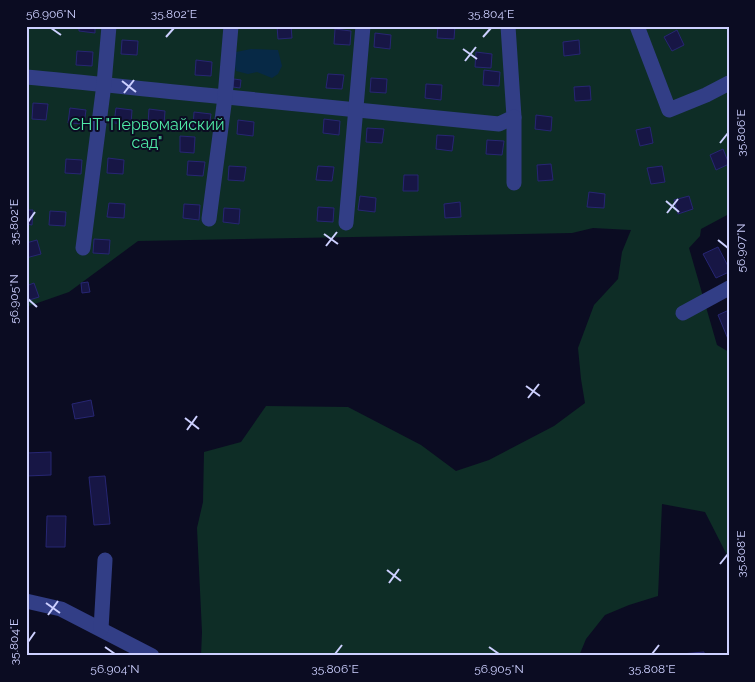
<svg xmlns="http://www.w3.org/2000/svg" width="755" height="682" font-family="Raleway,sans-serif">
	<rect width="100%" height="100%" fill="#0b0c22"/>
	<path fill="#0e2d26" d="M26 26H729V214L701 229 700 236 689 248 717 345 729 352V559L705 512 662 504 658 596 629 605 605 615 586 639 579 656H201L202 632 197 528 203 502 204 452 241 442 266 406 348 407 421 445 456 471 489 460 554 426 585 403 581 379 578 348 594 305 618 279 622 252 631 230 593 228 572 233 138 241 69 292 26 307Z"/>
	<path fill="#072946" d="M251 49 278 50 282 66 278 74 272 78 257 72 248 74 236 71 234 62 236 52Z"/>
	<g fill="#171645" stroke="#272673">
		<path d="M79 26H95V33L79 31Z"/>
		<path d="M277 26H291L292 38 278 39Z"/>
		<path d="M438 26H455L454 39 437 38Z"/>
		<path d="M335 29 351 31 350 45 334 44Z"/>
		<path d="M677 30 684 45 672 51 664 37Z"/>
		<path d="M375 33 391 35 390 49 374 47Z"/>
		<path d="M122 40 138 41 137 55 121 54Z"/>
		<path d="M579 40 580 54 564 56 563 42Z"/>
		<path d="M77 51 93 52 92 66 76 65Z"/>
		<path d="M476 52 492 54 491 68 475 67Z"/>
		<path d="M196 60 212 62 211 76 195 75Z"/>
		<path d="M484 70 500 72 499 86 483 85Z"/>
		<path d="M328 74 344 75 342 89 326 88Z"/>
		<path d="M371 78 387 79 386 93 370 92Z"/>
		<path d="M234 79 241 80 240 88 233 87Z"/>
		<path d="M426 84 442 85 441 100 425 98Z"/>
		<path d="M590 86 591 100 575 101 574 87Z"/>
		<path d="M33 103 48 104 46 120 32 119Z"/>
		<path d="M70 108 86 110 84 124 68 123Z"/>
		<path d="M116 108 132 110 131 124 114 123Z"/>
		<path d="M149 109 165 111 164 125 148 124Z"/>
		<path d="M194 112 211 114 209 128 193 127Z"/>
		<path d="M536 115 552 117 551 131 535 129Z"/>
		<path d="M324 119 340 121 339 135 323 133Z"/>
		<path d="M238 120 254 122 253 136 237 134Z"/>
		<path d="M650 127 653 143 640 146 636 130Z"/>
		<path d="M367 128 384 129 382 143 366 142Z"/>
		<path d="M437 135 454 136 452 151 436 149Z"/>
		<path d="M180 136 195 137 194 153 180 152Z"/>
		<path d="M487 140 504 141 502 155 486 154Z"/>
		<path d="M723 149 729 164 716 170 710 155Z"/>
		<path d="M108 158 124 160 123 174 107 173Z"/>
		<path d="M66 159 82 160 81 174 65 173Z"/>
		<path d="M188 161 205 162 203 176 187 175Z"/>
		<path d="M551 164 553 180 538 181 537 165Z"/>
		<path d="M229 166 246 167 244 181 228 180Z"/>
		<path d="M318 166 334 167 332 181 316 180Z"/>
		<path d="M662 166 665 182 651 184 647 168Z"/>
		<path d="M404 175H418V191H403Z"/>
		<path d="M589 192 605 194 604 208 587 207Z"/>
		<path d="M360 196 376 198 375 212 358 210Z"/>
		<path d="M689 196 693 209 678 214 674 200Z"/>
		<path d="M460 202 461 217 445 218 444 204Z"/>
		<path d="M109 203 125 204 124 218 107 217Z"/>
		<path d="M184 204 200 205 199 220 183 218Z"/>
		<path d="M318 207 334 208 333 222 317 221Z"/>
		<path d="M224 208 240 209 239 224 223 222Z"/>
		<path d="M26 210H33L32 225 26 224Z"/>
		<path d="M50 211 66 212 65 226 49 225Z"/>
		<path d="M94 239 110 240 109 254 93 253Z"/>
		<path d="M37 240 41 254 26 258V243Z"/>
		<path d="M718 247 729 268V272L716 278 703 254Z"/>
		<path d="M88 282 90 292 82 293 81 283Z"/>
		<path d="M34 283 39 297 26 301V286Z"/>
		<path d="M729 310V338L728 339 718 315Z"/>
		<path d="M91 400 94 416 75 419 72 404Z"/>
		<path d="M51 452V475L26 476V453Z"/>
		<path d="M105 476 110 524 94 525 89 477Z"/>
		<path d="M47 516H66L65 547H46Z"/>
		<path d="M704 652V656H681V654Z"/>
	</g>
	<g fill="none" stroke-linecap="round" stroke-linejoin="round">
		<g stroke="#323e86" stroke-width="15">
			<path d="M637 26 669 110 706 95 729 83"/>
			<path d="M26 77C93 83 160 91 227 97 317 106 408 115 499 124L514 117 508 26"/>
			<path d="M514 117V183"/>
			<path d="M209 219 225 97 231 26"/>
			<path d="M346 223 363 26"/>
			<path d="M83 248 104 84 109 26"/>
			<path d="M683 313 729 288"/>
			<path d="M26 601 61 609 152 656"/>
			<path d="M101 629 105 560"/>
		</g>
	</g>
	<path fill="none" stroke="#cdd0ff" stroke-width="2" d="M51 28 61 35M166 37 174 28M483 37 491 28M463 49 477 59M465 61 476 47M122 81 136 92M124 93 134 80M720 143 728 133M666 201 679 212M667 213 678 199M28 222 35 212M324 234 338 244M718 240 728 248M326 246 337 232M28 299 37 307M526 386 540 396M528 398 539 384M185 418 199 429M187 430 197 416M720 564 728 554M387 570 401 581M389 583 399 569M46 603 60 613M48 615 58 601M28 642 35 632M105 647 115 654M489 647 499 654M335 654 342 645M652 654 659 645"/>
	<g text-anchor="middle" stroke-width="4" stroke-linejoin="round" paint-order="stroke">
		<g font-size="16" fill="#4fe9a6" stroke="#0b0c22">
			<text x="147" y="130">СНТ "Первомайский<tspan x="147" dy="18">сад"</tspan></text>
		</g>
	</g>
	<rect width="755" height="682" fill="none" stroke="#0b0c22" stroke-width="55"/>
	<rect x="28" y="28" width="700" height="626" fill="none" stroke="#cdd0ff" stroke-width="2"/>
	<g font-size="12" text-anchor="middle" fill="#cdd0ff">
		<text x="51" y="18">56.906°N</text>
		<text x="174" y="18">35.802°E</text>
		<text x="491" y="18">35.804°E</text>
		<text transform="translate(741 133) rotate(-90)" y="4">35.806°E</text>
		<text transform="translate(14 222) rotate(-90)" y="4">35.802°E</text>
		<text transform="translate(741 248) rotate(-90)" y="4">56.907°N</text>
		<text transform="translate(14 299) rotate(-90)" y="4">56.905°N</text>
		<text transform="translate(741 554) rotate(-90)" y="4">35.808°E</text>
		<text transform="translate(14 642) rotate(-90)" y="4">35.804°E</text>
		<text x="115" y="673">56.904°N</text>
		<text x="335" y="673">35.806°E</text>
		<text x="499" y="673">56.905°N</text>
		<text x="652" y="673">35.808°E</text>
	</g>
</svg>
